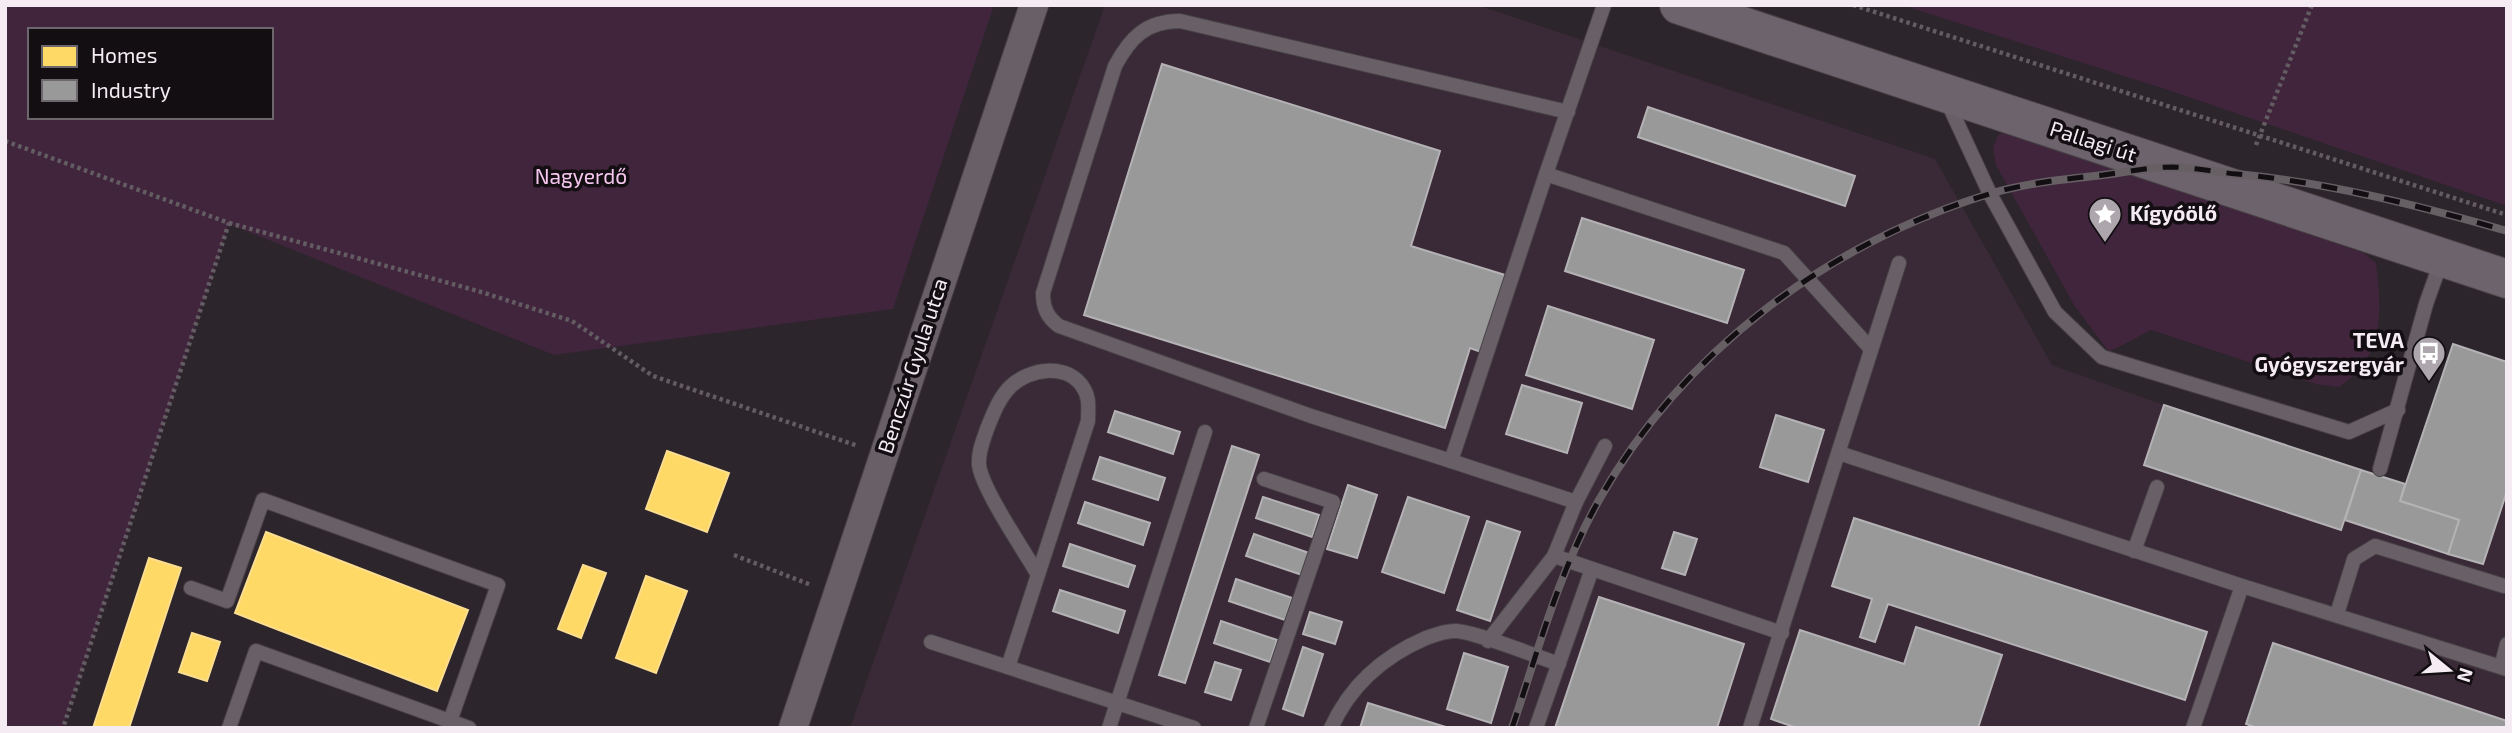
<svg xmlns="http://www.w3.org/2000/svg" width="2512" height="733" font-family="'Exo 2',sans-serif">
	<rect width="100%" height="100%" fill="#2c252b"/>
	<path fill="#3a2937" d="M1105 5H1478L1935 159 2052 365 2164 405 2405 484 2453 344 2507 362V728H850Z"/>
	<g fill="#40253c" fill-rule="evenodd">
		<path d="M5 5H994L893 309 554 355 229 224 63 728H5ZM30 30H271V117H30Z"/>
		<path d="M1902 5H2507V206L2171 91Z"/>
		<path d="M2009 131 2364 253 2376 263C2382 311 2385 357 2339 387L2316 384 2151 330 2109 352 2074 305 1996 165 1993 148 1998 135Z"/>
	</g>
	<g fill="#ffd966" stroke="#fcde90" stroke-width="2">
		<path d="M667 451 729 473 707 532 646 509Z"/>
		<path d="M266 532 468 610 437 691 235 613Z"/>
		<path d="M149 558 181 568 129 728H93Z"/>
		<path d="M583 565 606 573 581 638 558 629Z"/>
		<path d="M646 576 687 591 656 673 616 658Z"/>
		<path d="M192 633 220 642 207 681 179 672Z"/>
	</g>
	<g fill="#999" stroke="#b4b2b4" stroke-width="2">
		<path d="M1162 64 1440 151 1411 246 1505 275 1481 352 1470 348 1445 428 1084 315Z"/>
		<path d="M1648 107 1855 176 1845 206 1638 137Z"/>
		<path d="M1582 218 1744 270 1727 323 1565 271Z"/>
		<path d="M1548 306 1654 340 1632 409 1526 375Z"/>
		<path d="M2453 344 2507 362V491L2483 564 2448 554 2459 520 2400 501Z"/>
		<path d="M1522 385 1582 403 1567 453 1506 434Z"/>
		<path d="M2164 405 2361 470 2341 530 2144 465Z"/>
		<path d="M1115 411 1180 432 1173 454 1108 432Z"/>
		<path d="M1776 415 1824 430 1808 482 1760 467Z"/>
		<path d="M1232 446 1259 455 1185 683 1159 675Z"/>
		<path d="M1100 457 1165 478 1158 500 1093 479Z"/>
		<path d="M2361 470 2405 484 2400 501 2459 520 2448 554 2345 520Z"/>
		<path d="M1348 485 1377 495 1357 558 1327 549Z"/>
		<path d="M1263 497 1319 515 1312 537 1256 518Z"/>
		<path d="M1408 497 1469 517 1444 593 1382 572Z"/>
		<path d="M1085 502 1150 523 1143 545 1078 523Z"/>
		<path d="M1854 518 2207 632 2185 700 1888 604 1875 642 1860 637 1872 599 1832 586Z"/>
		<path d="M1487 521 1520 532 1490 621 1457 610Z"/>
		<path d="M1674 532 1697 539 1685 575 1662 568Z"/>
		<path d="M1254 534 1309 553 1302 575 1246 556Z"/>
		<path d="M1070 544 1135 566 1128 587 1063 566Z"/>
		<path d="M1236 579 1292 598 1285 620 1229 601Z"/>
		<path d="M1060 590 1125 611 1118 633 1053 611Z"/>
		<path d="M1599 597 1744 644 1717 728H1555Z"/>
		<path d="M1310 612 1342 622 1335 644 1303 634Z"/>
		<path d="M1221 621 1277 640 1270 662 1214 643Z"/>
		<path d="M1916 627 2002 655 1978 728H1797L1771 719 1800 630 1904 664Z"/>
		<path d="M2273 643 2507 721V728H2257L2246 724Z"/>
		<path d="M1303 647 1323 654 1303 716 1283 709Z"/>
		<path d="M1464 653 1508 667 1491 723 1447 709Z"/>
		<path d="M1215 662 1241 670 1231 700 1205 692Z"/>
		<path d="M1368 703 1449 728H1360Z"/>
	</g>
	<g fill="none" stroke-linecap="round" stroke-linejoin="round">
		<defs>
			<g id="lane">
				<path d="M1947 101 1990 194 2055 312 2102 357 2349 432 2398 410"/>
				<path d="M1546 174 1604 5"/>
				<path d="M1839 453 2242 586 2507 669"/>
				<path d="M1451 461 1311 416 1059 326C1047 317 1043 308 1043 293L1115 66C1130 38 1146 21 1180 21L1568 112"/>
				<path d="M2380 469 2426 304 2442 259"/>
				<path d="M1576 502 1605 446"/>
				<path d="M2134 551 2157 487"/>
				<path d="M191 588 227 601 263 500 498 585 450 721"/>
				<path d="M2337 614 2354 559 2375 546 2504 586"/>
				<path d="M1782 633 1554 556 1576 502 1451 461 1546 174 1784 253 1871 349"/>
				<path d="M1488 641 1554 556"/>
				<path d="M931 642 1194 728"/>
				<path d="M1008 667 1088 421C1088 410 1090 399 1084 389 1069 362 1029 368 1010 387 999 398 993 414 987 429 983 441 978 452 979 465 982 489 1023 549 1037 573"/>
				<path d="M2501 667 2507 644"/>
				<path d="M229 728 256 651 469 728"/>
				<path d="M1109 728 1205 432"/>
				<path d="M1256 728 1333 502 1264 479"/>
				<path d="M1331 728C1350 686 1384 656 1426 638 1434 635 1447 630 1457 631 1482 634 1532 655 1559 664"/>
				<path d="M1536 728 1592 569"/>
				<path d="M1750 728 1899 263"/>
				<path d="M2193 728 2242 586"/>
			</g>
			<path id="street" d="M793 728 1034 5"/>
			<path id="secondary" d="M1679 5 2507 279"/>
		</defs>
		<use href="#lane" stroke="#474246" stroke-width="16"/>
		<use href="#street" stroke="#474246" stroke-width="30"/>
		<use href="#secondary" stroke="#474246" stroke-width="40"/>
		<g stroke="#635c62" stroke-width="4.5" stroke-dasharray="3.5 3.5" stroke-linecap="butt">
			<path d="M1853 5 2507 215"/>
			<path d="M5 141 229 223 63 728"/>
			<path d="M2256 145 2312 5"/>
			<path d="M229 223 478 291 572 321 653 376 858 446"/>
			<path d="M734 555 811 585"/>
		</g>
		<use href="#lane" stroke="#696067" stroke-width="14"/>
		<use href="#street" stroke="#696067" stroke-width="28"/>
		<use href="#secondary" stroke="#6d636c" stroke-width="38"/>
		<defs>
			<path id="rail" d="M1512 728C1538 651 1559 571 1599 500 1683 351 1827 244 1989 194 2026 183 2065 179 2103 175 2126 172 2150 167 2173 167 2194 168 2216 172 2237 174 2330 183 2417 205 2507 231"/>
		</defs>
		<use href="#rail" stroke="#665f64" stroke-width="8"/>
		<use href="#rail" stroke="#130e12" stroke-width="5" stroke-dasharray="16" stroke-linecap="butt"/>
	</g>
	<defs>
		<symbol id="sight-pin" viewBox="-11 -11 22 30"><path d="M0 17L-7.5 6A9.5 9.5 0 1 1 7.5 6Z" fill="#aea6ad" stroke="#130e12"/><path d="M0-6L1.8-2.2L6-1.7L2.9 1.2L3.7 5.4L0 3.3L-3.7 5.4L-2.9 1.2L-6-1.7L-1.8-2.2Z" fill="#fff"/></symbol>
		<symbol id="bus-pin" viewBox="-11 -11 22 30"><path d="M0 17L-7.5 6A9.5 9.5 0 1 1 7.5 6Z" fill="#aea6ad" stroke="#130e12"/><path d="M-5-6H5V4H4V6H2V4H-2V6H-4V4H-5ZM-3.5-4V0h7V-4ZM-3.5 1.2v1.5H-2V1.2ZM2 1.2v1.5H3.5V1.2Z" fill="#fff"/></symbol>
	</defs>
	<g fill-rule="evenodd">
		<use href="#sight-pin" x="2086" y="195" width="38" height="52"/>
		<use href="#bus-pin" x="2410" y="334" width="38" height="52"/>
	</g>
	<g text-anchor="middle" stroke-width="7" stroke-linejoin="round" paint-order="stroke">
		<g font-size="21" fill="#f4ebf3" stroke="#130e12">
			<text transform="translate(2093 142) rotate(18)" y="7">Pallagi út</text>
			<text transform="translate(913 366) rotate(-72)" y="7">Benczúr Gyula utca</text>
		</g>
		<g font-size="21" fill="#f7c6ef" stroke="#130e12">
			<text x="581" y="184">Nagyerdő</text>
		</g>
		<g font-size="21" font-weight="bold" fill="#f4ebf3" stroke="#130e12" text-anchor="start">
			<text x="2130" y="221">Kígyóölő</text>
			<text x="2404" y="348" text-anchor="end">TEVA<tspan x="2404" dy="24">Gyógyszergyár</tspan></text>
		</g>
	</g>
	<rect width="2512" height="733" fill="none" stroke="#f4ebf3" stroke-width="14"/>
	<rect x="28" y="28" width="245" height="91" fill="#130e12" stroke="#6d666c" stroke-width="2"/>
	<rect x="42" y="46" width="35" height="21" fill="#ffd966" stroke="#6d666c" stroke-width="2"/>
	<text x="91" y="63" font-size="21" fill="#f4ebf3">Homes</text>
	<rect x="42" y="80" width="35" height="21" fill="#999999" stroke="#6d666c" stroke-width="2"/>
	<text x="91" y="98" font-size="21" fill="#f4ebf3">Industry</text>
	<g transform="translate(2449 670) rotate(108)" stroke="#130e12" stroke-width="5" paint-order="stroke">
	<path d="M0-5L12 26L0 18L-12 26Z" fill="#f4ebf3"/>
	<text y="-10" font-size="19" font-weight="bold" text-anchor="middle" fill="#f4ebf3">N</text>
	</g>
</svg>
